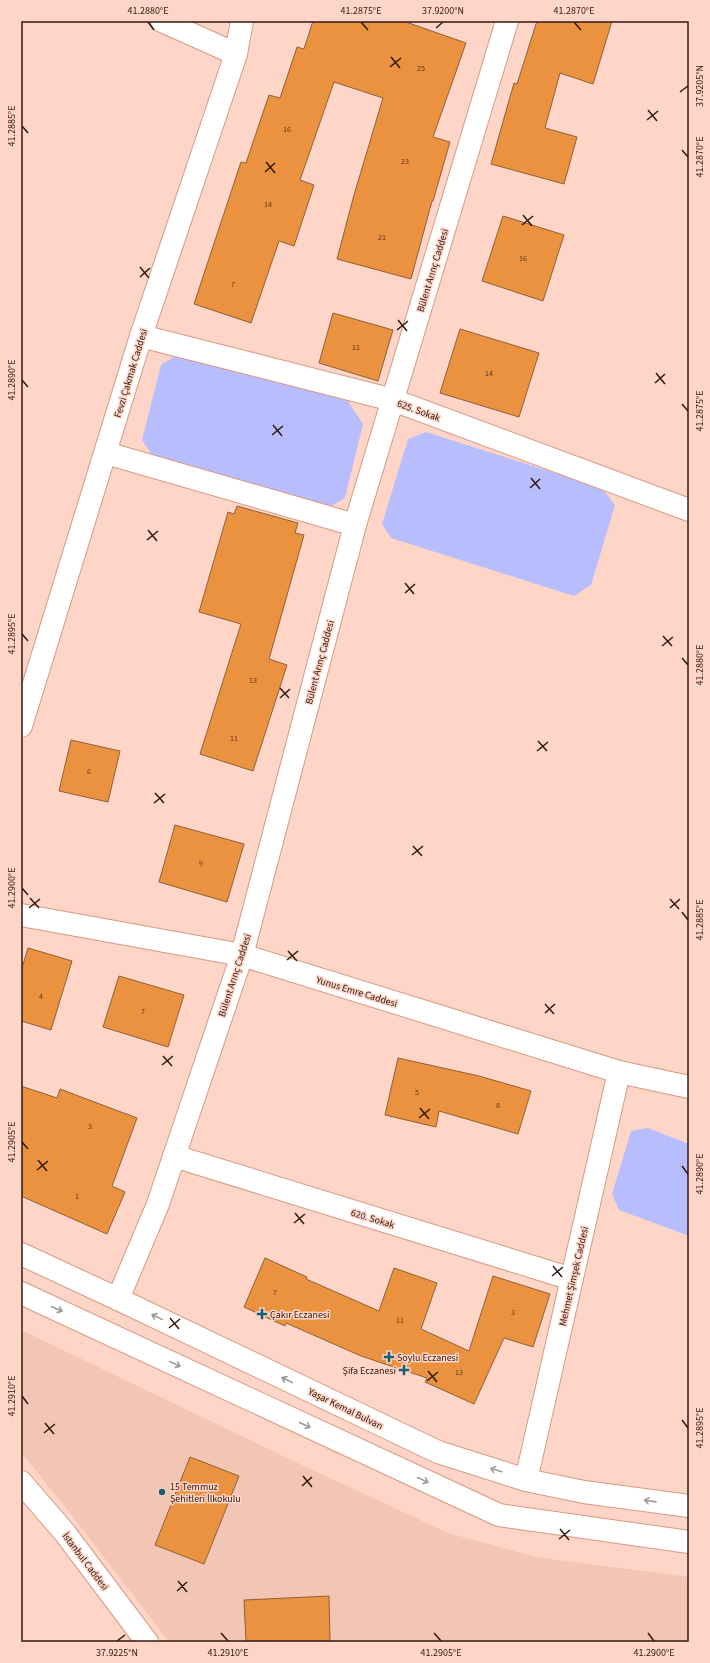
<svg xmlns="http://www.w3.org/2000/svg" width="710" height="1663" font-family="'Source Sans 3',sans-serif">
	<rect width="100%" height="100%" fill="#fed5c7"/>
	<path fill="#f2c5b5" d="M21 1330 285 1457 448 1533 535 1557 689 1577V1642H169L66 1508 21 1452Z"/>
	<g fill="#b8bdfd">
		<path d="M183 351 348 401 363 424 345 498 329 507 154 458 142 440 161 365Z"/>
		<path d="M426 432 602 488 615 505 591 585 574 596 391 538 382 524 408 439Z"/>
		<path d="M648 1128 689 1144V1236L619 1210 612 1194 631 1131Z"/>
	</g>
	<g fill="#ea923f" stroke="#8f6037">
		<path d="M313 21H403L466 43 433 137 450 142 433 201H432L411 279 337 259 354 195 383 98 334 82 300 180 314 185 294 246 279 241 251 323 194 304 241 162 246 163 269 95 280 98 297 47 304 49Z"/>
		<path d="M537 21H612L593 84 560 73 545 128 577 137 564 184 491 164 514 83 517 84Z"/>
		<path d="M503 216 564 235 543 301 482 281Z"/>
		<path d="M333 313 393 330 378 381 319 363Z"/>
		<path d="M460 329 539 353 519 417 440 393Z"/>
		<path d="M237 506 298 523 295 533 304 535 269 659 287 665 253 771 200 754 241 624 199 612 228 512 234 514Z"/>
		<path d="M71 740 120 751 108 802 59 791Z"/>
		<path d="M175 825 244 844 227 902 159 882Z"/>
		<path d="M28 948 72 961 51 1030 21 1021V971Z"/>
		<path d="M119 976 184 995 168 1047 103 1027Z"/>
		<path d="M398 1058 479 1076 531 1091 518 1134 439 1111 436 1127 385 1115Z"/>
		<path d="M21 1086 57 1098 60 1089 137 1118 112 1186 125 1192 107 1234 21 1196Z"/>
		<path d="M265 1258 307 1277 306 1279 379 1311 394 1268 437 1283 421 1329 469 1351 493 1276 550 1294 533 1347 504 1338 474 1404 425 1382 427 1378 361 1356 286 1323 285 1326 244 1307Z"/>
		<path d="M190 1457 239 1476 204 1564 155 1545Z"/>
		<path d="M329 1596 330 1642H246L244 1600Z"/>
	</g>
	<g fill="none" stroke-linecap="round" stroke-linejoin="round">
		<defs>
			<g id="street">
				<path d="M162 21 236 54"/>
				<path d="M141 336 393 400 689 510"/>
				<path d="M106 453 355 525"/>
				<path d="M174 1156 572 1279"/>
			</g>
			<g id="secondary">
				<path d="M21 726 141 336 236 54 242 21"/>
				<path d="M21 915 242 955 619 1072 689 1087"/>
				<path d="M21 1254 118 1299 438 1452 526 1480 584 1492 689 1506"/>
				<path d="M21 1293 499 1515 689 1542"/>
				<path d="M118 1299 158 1204 242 955 355 525 507 21"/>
				<path d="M526 1480 619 1072"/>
				<path d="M21 1482 65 1533 147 1642"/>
			</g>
		</defs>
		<use href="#street" stroke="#d89982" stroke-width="24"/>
		<use href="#secondary" stroke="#d89982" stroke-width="24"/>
		<use href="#street" stroke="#fff" stroke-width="22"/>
		<use href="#secondary" stroke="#fff" stroke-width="22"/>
	</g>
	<defs><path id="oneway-shaft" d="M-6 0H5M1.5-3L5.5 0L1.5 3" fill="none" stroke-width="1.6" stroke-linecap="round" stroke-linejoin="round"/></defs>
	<g stroke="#a29893">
		<use href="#oneway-shaft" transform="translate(57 1309) rotate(24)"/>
		<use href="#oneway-shaft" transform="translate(157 1317) rotate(-154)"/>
		<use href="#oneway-shaft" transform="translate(175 1364) rotate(25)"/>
		<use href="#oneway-shaft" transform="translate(287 1380) rotate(-154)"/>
		<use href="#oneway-shaft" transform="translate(305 1425) rotate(25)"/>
		<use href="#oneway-shaft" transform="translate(496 1470) rotate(-163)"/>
		<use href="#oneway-shaft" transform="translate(423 1480) rotate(25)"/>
		<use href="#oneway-shaft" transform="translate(650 1501) rotate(-172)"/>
	</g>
	<path fill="none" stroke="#301910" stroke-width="1.5" d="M148 22 154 30M361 22 368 30M574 22 581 30M436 28 443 22M391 57 400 68M390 67 401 58M680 92 688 86M648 110 657 121M647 120 658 111M22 126 28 133M682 150 688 157M266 162 275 173M265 172 275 163M523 215 532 226M522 225 533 216M140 267 149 278M140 277 150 268M398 320 407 331M397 330 408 321M656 373 665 384M22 380 28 387M655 383 665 374M682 404 688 411M273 425 282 436M272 435 283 426M531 478 540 489M530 488 540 479M148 530 157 541M147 540 158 531M405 583 414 594M405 593 415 584M22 634 28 641M663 636 672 646M662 646 673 637M682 658 688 665M280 688 289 698M280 698 290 689M538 741 547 751M537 751 548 742M155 793 164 803M154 803 165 794M413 846 422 856M412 855 423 846M22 888 28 895M30 898 39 908M670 899 679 909M29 908 40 899M670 908 680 899M682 912 688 920M288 951 297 961M287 960 298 951M545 1004 554 1014M545 1013 555 1004M163 1056 172 1066M162 1065 173 1056M420 1108 429 1119M419 1118 430 1109M22 1142 28 1149M38 1160 47 1171M682 1166 688 1174M37 1170 48 1161M295 1213 304 1224M294 1223 305 1214M553 1266 562 1277M552 1276 563 1267M170 1318 179 1329M169 1328 180 1319M428 1371 437 1382M427 1381 438 1372M22 1396 28 1404M682 1420 688 1428M45 1423 54 1434M44 1433 55 1424M303 1476 312 1487M302 1486 312 1477M560 1529 569 1540M559 1539 570 1530M178 1581 187 1592M177 1591 187 1582M221 1633 228 1641M434 1633 441 1641M648 1633 654 1641M117 1641 125 1635"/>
	<g fill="#1c5f72" stroke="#fed5c7" stroke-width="1.5">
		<path d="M260 1308h4v4h4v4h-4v4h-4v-4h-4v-4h4z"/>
		<path d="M387 1351h4v4h4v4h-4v4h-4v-4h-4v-4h4z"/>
		<path d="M402 1364h4v4h4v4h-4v4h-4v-4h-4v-4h4z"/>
		<circle cx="162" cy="1492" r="4"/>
	</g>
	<g text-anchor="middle" stroke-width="3" stroke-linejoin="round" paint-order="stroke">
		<g font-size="8" fill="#5e371c">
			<text x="421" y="71">25</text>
			<text x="287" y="132">16</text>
			<text x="405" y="164">23</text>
			<text x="268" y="207">14</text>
			<text x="382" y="240">21</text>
			<text x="523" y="261">16</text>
			<text x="233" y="287">7</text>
			<text x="356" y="350">11</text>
			<text x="489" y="376">14</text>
			<text x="253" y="683">13</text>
			<text x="234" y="741">11</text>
			<text x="89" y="774">6</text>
			<text x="201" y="866">9</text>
			<text x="41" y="999">4</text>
			<text x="143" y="1014">7</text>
			<text x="417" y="1095">5</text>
			<text x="498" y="1108">8</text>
			<text x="90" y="1129">3</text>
			<text x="77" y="1199">1</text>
			<text x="275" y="1295">7</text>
			<text x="513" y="1315">3</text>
			<text x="400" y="1323">11</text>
			<text x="459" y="1375">13</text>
		</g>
		<g font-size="10" fill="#301910" stroke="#fed5c7">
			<text transform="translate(432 270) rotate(-73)" y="4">Bülent Arınç Caddesi</text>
			<text transform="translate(130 373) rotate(-73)" y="4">Fevzi Çakmak Caddesi</text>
			<text transform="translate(419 410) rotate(20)" y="4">625. Sokak</text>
			<text transform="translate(319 662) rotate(-75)" y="4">Bülent Arınç Caddesi</text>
			<text transform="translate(234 975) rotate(-72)" y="4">Bülent Arınç Caddesi</text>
			<text transform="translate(357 991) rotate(17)" y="4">Yunus Emre Caddesi</text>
			<text transform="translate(373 1218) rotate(17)" y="4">620. Sokak</text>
			<text transform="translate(573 1276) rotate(-77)" y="4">Mehmet Şimşek Caddesi</text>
			<text transform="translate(346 1408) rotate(26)" y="4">Yaşar Kemal Bulvarı</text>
			<text transform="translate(86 1561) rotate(53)" y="4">İstanbul Caddesi</text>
		</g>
		<g font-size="10" fill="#301910" stroke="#fed5c7" text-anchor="start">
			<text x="270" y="1318">Çakır Eczanesi</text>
			<text x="397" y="1361">Soylu Eczanesi</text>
			<text x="396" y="1374" text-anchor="end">Şifa Eczanesi</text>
			<text x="170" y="1490">15 Temmuz<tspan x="170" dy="12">Şehitleri İlkokulu</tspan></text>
		</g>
	</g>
	<rect width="710" height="1663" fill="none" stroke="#fed5c7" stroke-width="44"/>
	<rect x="22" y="22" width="666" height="1619" fill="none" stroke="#301910" stroke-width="1.5"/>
	<g font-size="10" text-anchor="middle" fill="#301910">
		<text x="148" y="14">41.2880°E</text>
		<text x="361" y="14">41.2875°E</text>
		<text x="443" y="14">37.9200°N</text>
		<text x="574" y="14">41.2870°E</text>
		<text transform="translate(699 86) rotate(-90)" y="4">37.9205°N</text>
		<text transform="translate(11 126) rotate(-90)" y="4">41.2885°E</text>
		<text transform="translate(699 157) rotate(-90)" y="4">41.2870°E</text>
		<text transform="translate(11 380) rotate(-90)" y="4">41.2890°E</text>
		<text transform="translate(699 411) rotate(-90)" y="4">41.2875°E</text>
		<text transform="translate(11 634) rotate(-90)" y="4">41.2895°E</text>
		<text transform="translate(699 665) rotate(-90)" y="4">41.2880°E</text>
		<text transform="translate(11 888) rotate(-90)" y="4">41.2900°E</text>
		<text transform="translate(699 920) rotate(-90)" y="4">41.2885°E</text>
		<text transform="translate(11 1142) rotate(-90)" y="4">41.2905°E</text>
		<text transform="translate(699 1174) rotate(-90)" y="4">41.2890°E</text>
		<text transform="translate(11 1396) rotate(-90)" y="4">41.2910°E</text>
		<text transform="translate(699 1428) rotate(-90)" y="4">41.2895°E</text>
		<text x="117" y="1656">37.9225°N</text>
		<text x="228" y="1656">41.2910°E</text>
		<text x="441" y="1656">41.2905°E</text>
		<text x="654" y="1656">41.2900°E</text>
	</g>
</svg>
